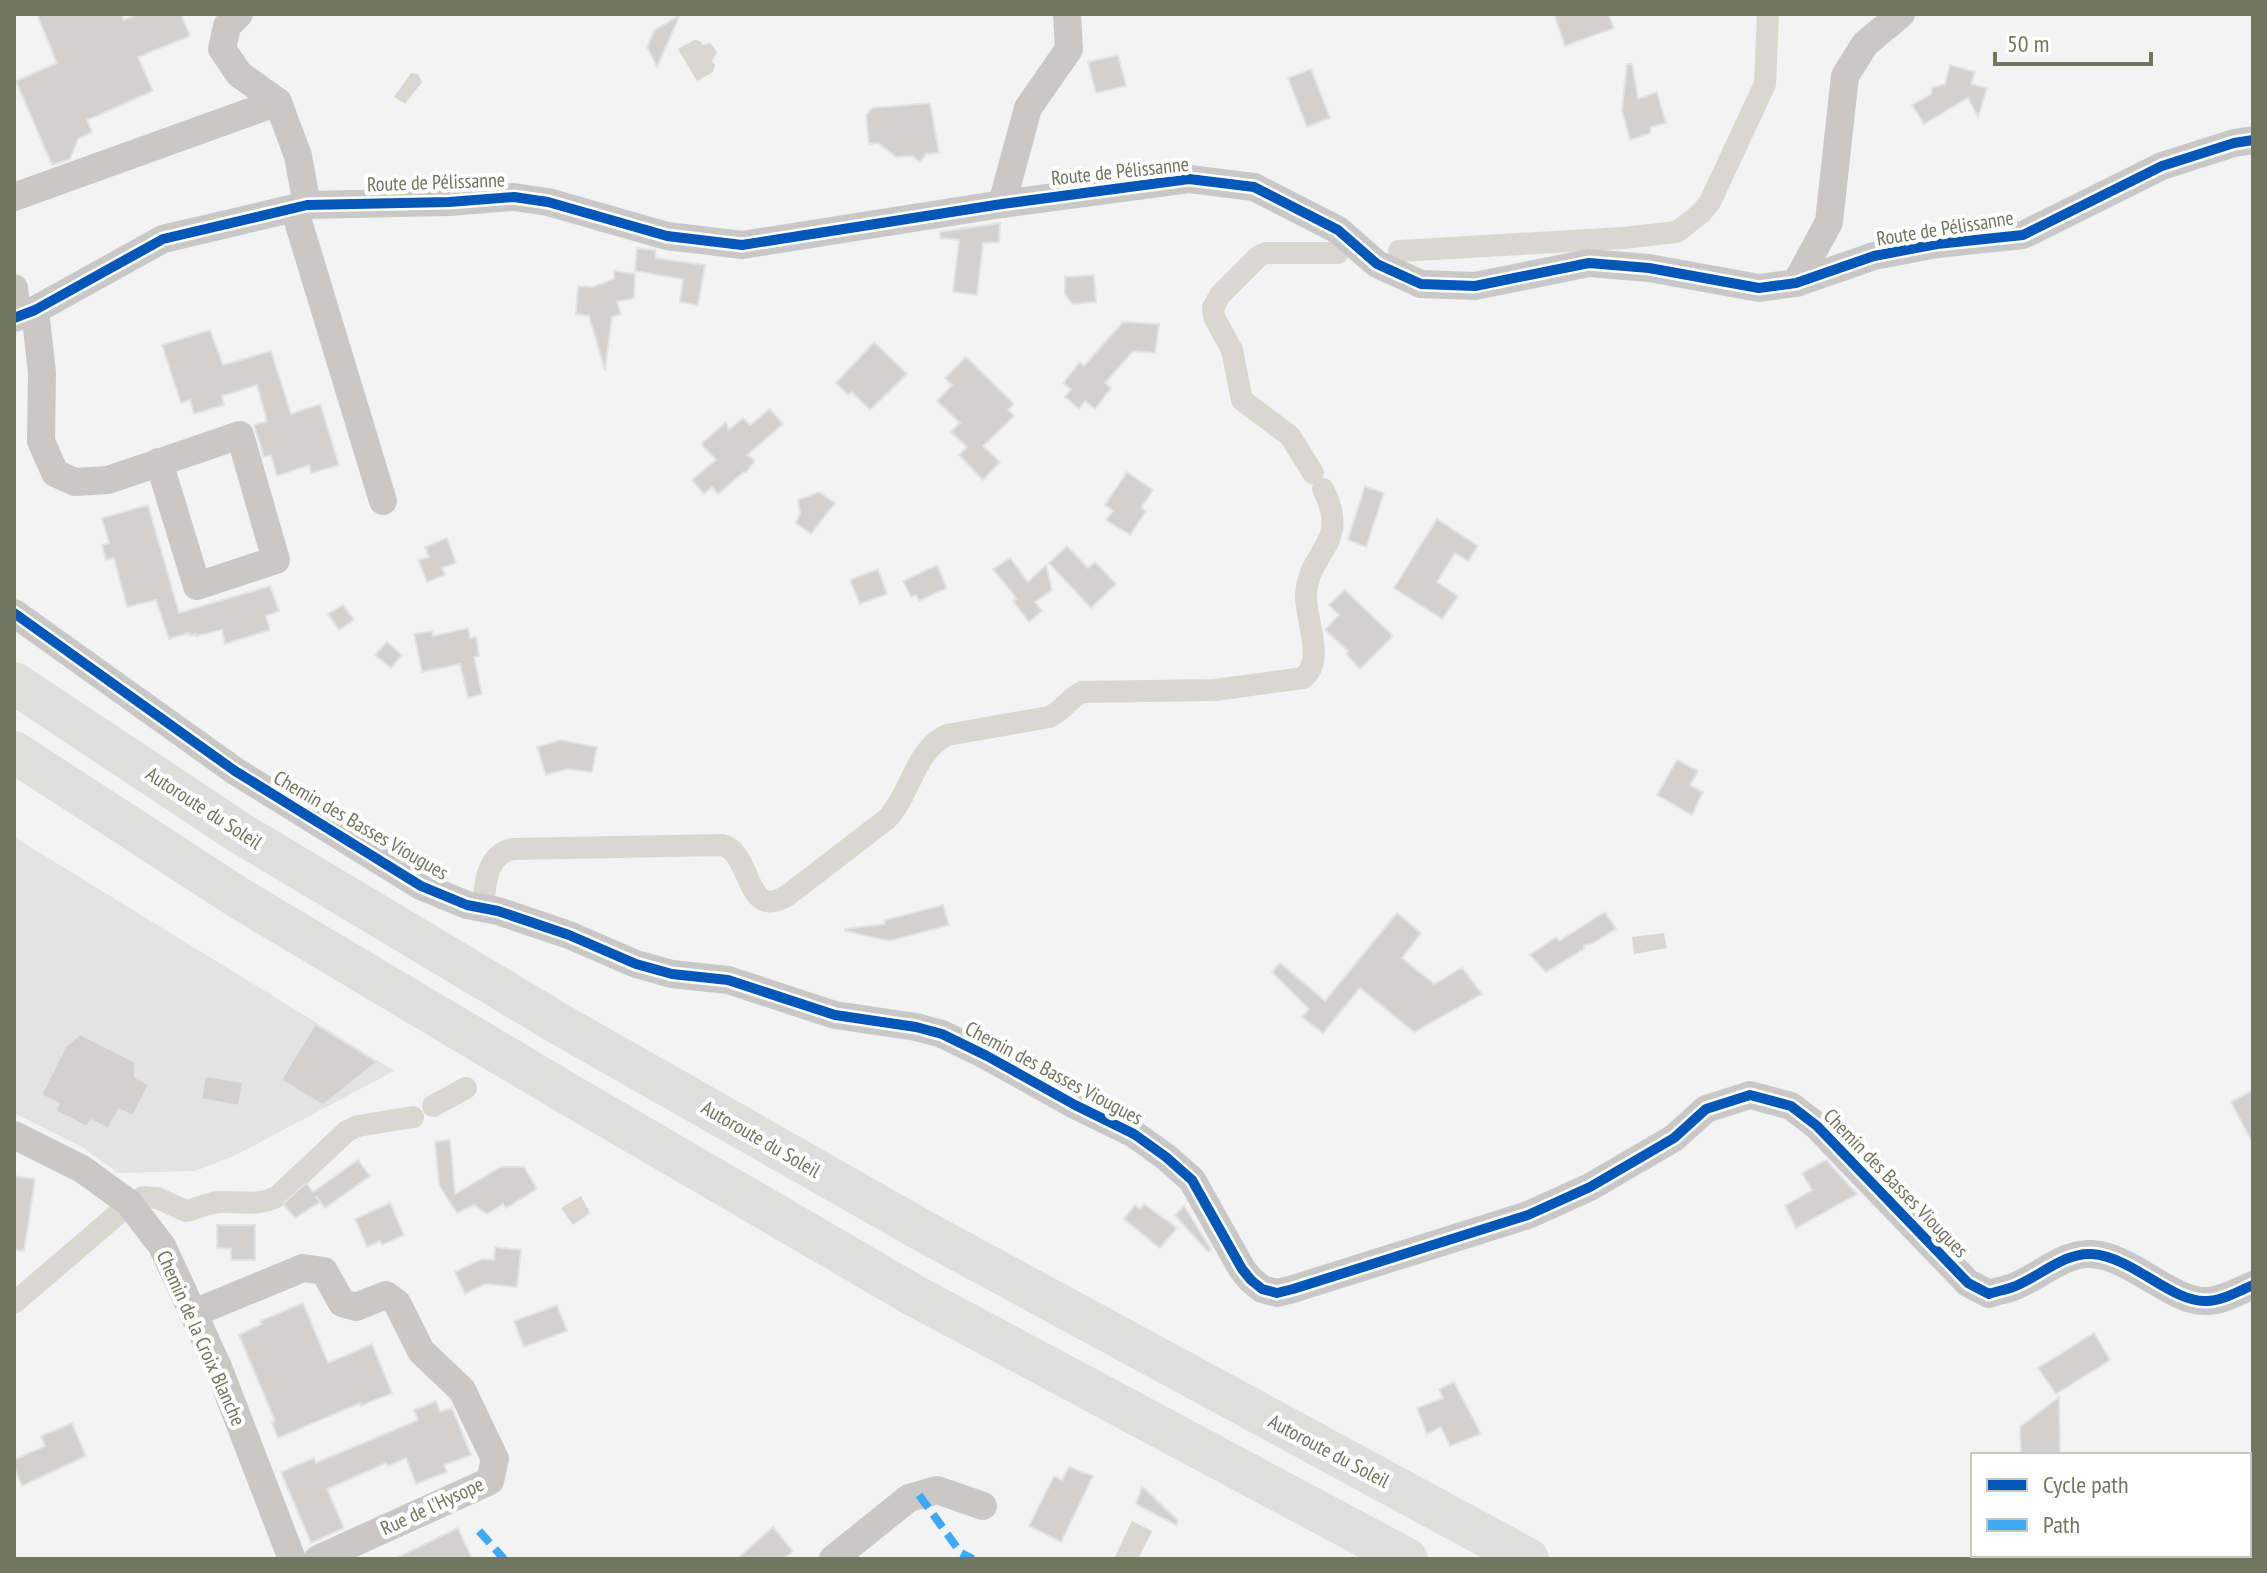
<svg xmlns="http://www.w3.org/2000/svg" width="2267" height="1573" font-family="'PT Sans Narrow',sans-serif">
	<rect width="100%" height="100%" fill="#f4f3f4"/>
	<path fill="#e4e3e3" d="M14 837 304 1015 394 1071 234 1156 195 1171 118 1173 82 1147 14 1113Z"/>
	<g fill="#d8d8d0">
		<path d="M694 40 700 41 703 45 710 43 717 52 712 61 715 65 713 72 697 81 678 49Z"/>
		<path d="M411 73 418 74 422 82 405 104 394 97Z"/>
		<path d="M1664 933 1667 948 1634 954 1632 937Z"/>
		<path d="M581 1196 590 1213 573 1225 561 1208Z"/>
		<path d="M1132 1521 1152 1531 1138 1559H1114Z"/>
	</g>
	<g fill="none" stroke-linecap="round" stroke-linejoin="round">
		<g stroke="#d8d8d0" stroke-width="22">
			<path d="M1399 251 1623 238 1677 232 1701 213 1710 202 1765 84 1768 14"/>
			<path d="M1313 473 1290 436 1242 400 1232 350 1214 317 1213 308 1220 295 1259 256 1266 253H1338"/>
			<path d="M484 900C485 879 489 855 512 849L722 845C753 852 744 923 788 895L887 819C911 794 914 751 947 735L1049 717C1063 711 1069 698 1082 692L1215 690 1303 678C1326 660 1305 620 1306 595 1309 548 1351 545 1323 489"/>
			<path d="M433 1106 466 1088"/>
			<path d="M143 1197 157 1198 186 1211C197 1209 207 1203 219 1202 240 1201 259 1207 278 1196L347 1131 358 1126 413 1117"/>
			<path d="M14 1303 119 1213"/>
		</g>
	</g>
	<g fill="#d2d1d0" stroke="#e4e3e4" stroke-width="2">
		<path d="M37 14H121L124 20 138 14H181L190 36 138 57 153 91 87 120 92 132 78 139 70 159 52 165 16 81 57 63Z"/>
		<path d="M1554 14H1608L1614 28 1565 46Z"/>
		<path d="M680 15 657 67 647 47 654 31Z"/>
		<path d="M1118 55 1126 86 1096 93 1088 62Z"/>
		<path d="M1627 64H1632L1638 99 1657 92 1666 123 1651 127 1650 133 1630 140 1622 110Z"/>
		<path d="M1950 65 1975 72 1971 84 1987 88 1978 117 1968 98 1924 124 1912 105 1931 94 1932 88 1945 84Z"/>
		<path d="M1311 69 1330 118 1307 127 1288 78Z"/>
		<path d="M930 103 939 153 926 154 920 162 912 156 896 157 878 143 869 144 866 115 872 108Z"/>
		<path d="M1000 223 999 242 983 243 977 295 953 292 959 240 940 238V232Z"/>
		<path d="M637 248 655 250 656 258 705 265 698 305 680 302 683 279 635 271Z"/>
		<path d="M614 271 635 274 634 298 617 302 621 314 612 317 605 370 589 316 576 314 578 286 592 287 614 279Z"/>
		<path d="M1094 275 1096 302 1072 304 1065 294V277Z"/>
		<path d="M1123 322 1159 324 1155 353 1133 351 1105 383 1111 388 1095 409 1085 401 1079 409 1065 397 1071 389 1063 383 1080 362 1084 366Z"/>
		<path d="M210 330 223 365 271 351 291 414 320 404 339 465 311 473 309 465 277 476 271 455 264 457 254 425 267 421 257 385 222 396 224 405 194 414 190 400 181 403 162 345Z"/>
		<path d="M874 342 907 374 870 410 852 392 848 395 836 383Z"/>
		<path d="M966 357 1014 404 1008 410 1014 416 983 446 1000 462 983 480 959 455 967 447 951 432 960 423 937 401 952 385 945 378Z"/>
		<path d="M770 409 783 424 747 455 755 460 746 473 744 472 718 494 712 487 704 494 692 480 716 460 701 444 726 422 729 430 743 418 750 425Z"/>
		<path d="M1127 472 1153 490 1141 508 1146 511 1130 535 1106 520 1113 511 1105 505Z"/>
		<path d="M1365 486 1384 493 1366 547 1348 540Z"/>
		<path d="M819 492 835 503 811 534 796 523 800 513 798 500Z"/>
		<path d="M148 505 179 613 270 586 279 611 266 616 270 630 225 644 222 630 196 636V634L190 636 189 633 169 639 156 600 127 607 114 558 106 560 102 545 109 543 102 518Z"/>
		<path d="M1437 519 1478 546 1468 561 1455 553 1437 582 1458 596 1442 619 1394 588Z"/>
		<path d="M447 538 456 563 442 568 445 575 427 582 418 560 429 557 425 547Z"/>
		<path d="M1067 546 1088 568 1095 562 1116 584 1091 608 1049 563Z"/>
		<path d="M1010 558 1028 582 1046 565 1052 590 1035 602 1042 611 1029 622 1013 601 1017 599 993 569Z"/>
		<path d="M937 565 947 588 919 601 916 595 911 597 903 581Z"/>
		<path d="M878 569 887 594 860 604 850 580Z"/>
		<path d="M1345 590 1393 636 1360 669 1346 654 1348 651 1325 630 1339 615 1329 605Z"/>
		<path d="M343 605 354 620 339 630 328 614Z"/>
		<path d="M468 628 470 638 476 637 479 656 474 657 482 694 468 698 460 664 422 672 414 634 432 631 433 636Z"/>
		<path d="M387 642 402 655 391 668 375 655Z"/>
		<path d="M560 740 597 747 592 772 567 769 546 775 537 747Z"/>
		<path d="M1677 760 1698 771 1690 785 1703 792 1692 815 1657 795Z"/>
		<path d="M943 905 949 925 889 941 845 931V929L885 924V920Z"/>
		<path d="M1605 912 1616 929 1593 943 1584 945V949L1546 972 1530 955 1556 937 1559 941Z"/>
		<path d="M1397 913 1421 933 1402 958 1434 984 1462 968 1482 994 1414 1032 1360 988 1323 1033 1302 1017 1309 1009 1272 972 1280 963 1325 1001Z"/>
		<path d="M315 1024 377 1062 323 1105 281 1080Z"/>
		<path d="M80 1034 135 1062V1077L149 1085 133 1116 119 1109 108 1129 91 1120 87 1127 55 1111 59 1104 41 1095 65 1047Z"/>
		<path d="M205 1076 243 1082 239 1106 201 1099Z"/>
		<path d="M2253 1090V1144L2231 1102Z"/>
		<path d="M450 1140 455 1194 501 1167H524L537 1189 506 1208 503 1204 487 1214 474 1205 457 1213 439 1185 435 1142Z"/>
		<path d="M358 1160 370 1176 325 1208 316 1196 320 1202 295 1218 283 1204 306 1183 313 1192Z"/>
		<path d="M1826 1160 1857 1194 1796 1228 1785 1206 1812 1190 1802 1173Z"/>
		<path d="M14 1176 35 1179 24 1251 14 1250Z"/>
		<path d="M390 1203 404 1235 382 1245 380 1241 367 1247 355 1219Z"/>
		<path d="M1144 1204 1177 1228 1160 1248 1124 1219 1135 1205 1140 1209Z"/>
		<path d="M1184 1206 1211 1249 1208 1252 1175 1215Z"/>
		<path d="M217 1225H255V1260H231V1249L217 1248Z"/>
		<path d="M495 1247 521 1250 517 1287 485 1284 465 1294 455 1272 482 1259 494 1260Z"/>
		<path d="M303 1303 328 1363 372 1344 392 1393 361 1406 360 1403 278 1438 272 1423 275 1421 239 1335 262 1324 260 1321Z"/>
		<path d="M557 1305 567 1331 524 1347 514 1321Z"/>
		<path d="M2094 1333 2110 1360 2056 1394 2038 1368Z"/>
		<path d="M1454 1382 1481 1434 1450 1446 1441 1427 1427 1434 1417 1408 1443 1398 1439 1389Z"/>
		<path d="M2059 1397 2060 1455H2021L2020 1427Z"/>
		<path d="M436 1401 440 1412 452 1408 471 1455 444 1465 447 1472 416 1484 406 1458 388 1466 386 1463 327 1489 344 1528 311 1543 281 1472 314 1458 316 1463 418 1420 414 1410Z"/>
		<path d="M72 1423 86 1456 22 1486 14 1467V1460L45 1446 41 1436Z"/>
		<path d="M1069 1467 1093 1476 1061 1542 1029 1526 1054 1476 1062 1480Z"/>
		<path d="M1142 1486 1178 1521 1176 1525 1136 1504Z"/>
		<path d="M773 1527 793 1551 784 1559H737Z"/>
		<path d="M458 1528 472 1559H394L437 1538Z"/>
	</g>
	<g fill="none" stroke-linecap="round" stroke-linejoin="round">
		<g stroke="#c9c8c7" stroke-width="28">
			<path d="M239 14 227 26 222 49 239 74 278 102 298 156 307 205"/>
			<path d="M14 197 278 102"/>
			<path d="M1002 204 1028 108 1069 49 1067 14"/>
			<path d="M294 208 383 501"/>
			<path d="M1796 283 1829 222 1845 76 1865 44 1901 14"/>
			<path d="M14 288 17 317"/>
			<path d="M35 310 42 373 41 441 55 473 75 482 108 480 240 435 276 560 197 586 159 462"/>
			<path d="M14 318 35 310 163 239 307 205 449 202 514 197 548 202 667 236 742 245 1002 204 1189 179 1254 187 1338 230 1377 264 1421 284 1475 286 1589 263 1649 268 1759 288 1796 283 1874 256 1937 244 2023 235 2162 166 2234 143 2253 140"/>
			<path d="M14 613 235 771 421 886 467 905 498 911 569 935 636 964 672 974 728 980 835 1015 916 1027 942 1034 987 1056 1075 1105 1134 1134 1166 1157 1192 1180 1242 1269 1251 1280 1262 1289 1277 1293 1293 1289 1528 1215 1590 1187 1674 1138 1706 1109 1750 1095 1791 1106 1817 1126 1968 1283 1989 1294C1997 1291 2005 1290 2013 1287 2038 1278 2064 1252 2092 1254 2133 1257 2171 1302 2206 1301 2222 1301 2239 1291 2253 1285"/>
			<path d="M14 1135 82 1169 129 1203 162 1246 218 1367 292 1559"/>
			<path d="M194 1313 303 1268 324 1271 342 1303 356 1307 386 1295 397 1303 421 1351 462 1390 495 1459 490 1481 318 1559"/>
			<path d="M833 1559 909 1498 937 1490 983 1506"/>
		</g>
		<g stroke="#dededd" stroke-width="42">
			<path d="M14 683 240 833 561 1025 925 1232 1528 1559"/>
			<path d="M14 752 242 900 563 1091 915 1296 1407 1559"/>
		</g>
		<g stroke="#3fa9f5" stroke-width="8" stroke-dasharray="16 8" stroke-linecap="butt">
			<path d="M919 1495 961 1553 973 1559"/>
			<path d="M479 1531 504 1559"/>
		</g>
		<defs>
			<g id="cycleway">
				<path d="M14 318 35 310 163 239 307 205 449 202 514 197 548 202 667 236 742 245 1002 204 1189 179 1254 187 1338 230 1377 264 1421 284 1475 286 1589 263 1649 268 1759 288 1796 283 1874 256 1937 244 2023 235 2162 166 2234 143 2253 140"/>
				<path d="M14 613 235 771 421 886 467 905 498 911 569 935 636 964 672 974 728 980 835 1015 916 1027 942 1034 987 1056 1075 1105 1134 1134 1166 1157 1192 1180 1242 1269 1251 1280 1262 1289 1277 1293 1293 1289 1528 1215 1590 1187 1674 1138 1706 1109 1750 1095 1791 1106 1817 1126 1968 1283 1989 1294C1997 1291 2005 1290 2013 1287 2038 1278 2064 1252 2092 1254 2133 1257 2171 1302 2206 1301 2222 1301 2239 1291 2253 1285"/>
			</g>
		</defs>
		<use href="#cycleway" stroke="#fff" stroke-width="15"/>
		<use href="#cycleway" stroke="#0057b8" stroke-width="10"/>
	</g>
	<g text-anchor="middle" stroke-width="8" stroke-linejoin="round" paint-order="stroke">
		<g font-size="20" fill="#71765e" stroke="#fff">
			<text transform="translate(1120 171) rotate(-6)" y="7">Route de Pélissanne</text>
			<text transform="translate(436 182) rotate(-2)" y="7">Route de Pélissanne</text>
			<text transform="translate(1945 228) rotate(-9)" y="7">Route de Pélissanne</text>
			<text transform="translate(204 808) rotate(33)" y="7">Autoroute du Soleil</text>
			<text transform="translate(361 825) rotate(30)" y="7">Chemin des Basses Viougues</text>
			<text transform="translate(1054 1073) rotate(28)" y="7">Chemin des Basses Viougues</text>
			<text transform="translate(761 1139) rotate(30)" y="7">Autoroute du Soleil</text>
			<text transform="translate(1896 1183) rotate(46)" y="7">Chemin des Basses Viougues</text>
			<text transform="translate(201 1338) rotate(66)" y="7">Chemin de la Croix Blanche</text>
			<text transform="translate(1329 1451) rotate(28)" y="7">Autoroute du Soleil</text>
			<text transform="translate(432 1506) rotate(-25)" y="7">Rue de l'Hysope</text>
		</g>
	</g>
	<rect width="2267" height="1573" fill="none" stroke="#71765e" stroke-width="32"/>
	<rect x="1971" y="1453" width="280" height="104" fill="#ffffff" stroke="#c6c8bf" stroke-width="2"/>
	<rect x="1987" y="1479" width="40" height="12" fill="#0057b8" stroke="#c6c8bf" stroke-width="2"/>
	<text x="2043" y="1493" font-size="24" fill="#71765e">Cycle path</text>
	<rect x="1987" y="1519" width="40" height="12" fill="#3fa9f5" stroke="#c6c8bf" stroke-width="2"/>
	<text x="2043" y="1533" font-size="24" fill="#71765e">Path</text>
	<path d="M1995 52v12h156v-12" fill="none" stroke="#71765e" stroke-width="4"/>
	<text x="2007" y="52" font-size="24" fill="#71765e" stroke="#ffffff" stroke-width="6" paint-order="stroke">50 m</text>
</svg>
